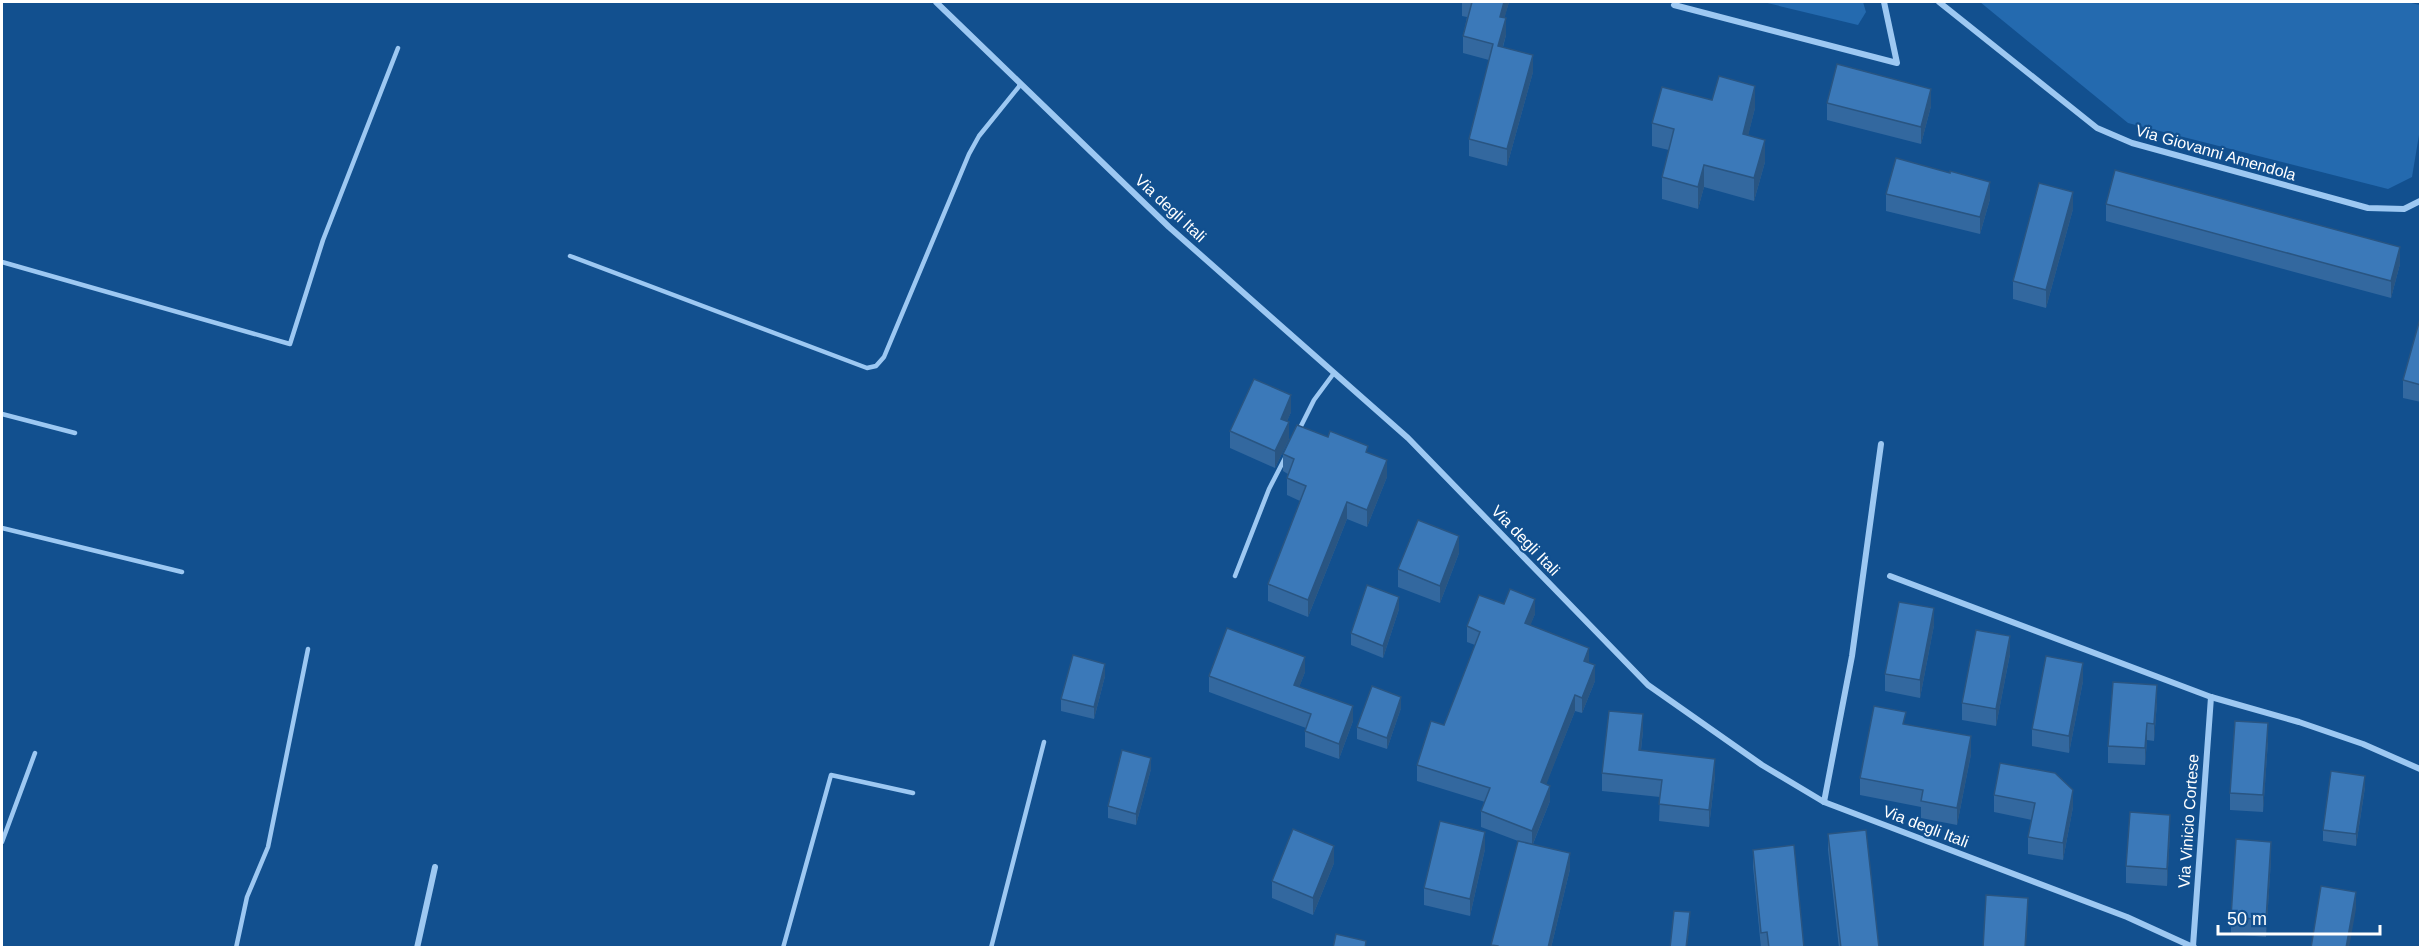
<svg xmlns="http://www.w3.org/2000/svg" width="2422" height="949" font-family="Helvetica,sans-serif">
	<rect width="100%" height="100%" fill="#12508f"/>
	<g fill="#246aaf">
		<path d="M1763 2H1863L1866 12 1858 25Z"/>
		<path d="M1980 2H2407L2420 5V129L2412 177 2388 189 2128 123Z"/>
	</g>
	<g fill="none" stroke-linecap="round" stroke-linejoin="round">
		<g stroke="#9dc8f2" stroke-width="4.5">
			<path d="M570 256 867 368 876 366 884 357 969 154 979 136 1021 84"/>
			<path d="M2 262 290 344 323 240 398 48"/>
			<path d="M2 414 75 433"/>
			<path d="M1298 432 1314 400 1334 373"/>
			<path d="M2 528 182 572"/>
			<path d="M1235 576 1269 489 1285 458"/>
			<path d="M2 842 35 753"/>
			<path d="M236 948 247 897 268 847 308 649"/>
			<path d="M783 948 831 775 913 793"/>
			<path d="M991 948 1044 742"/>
		</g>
		<g stroke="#9dc8f2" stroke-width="6">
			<path d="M936 2 1169 227 1408 438 1648 685 1762 765 1824 802 2127 917 2195 948"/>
			<path d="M1677 2 1674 5 1897 63 1884 2"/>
			<path d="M1939 2 2097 128 2132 143 2368 208 2404 209 2420 201"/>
			<path d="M1890 576 2211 697 2299 722 2363 744 2420 769"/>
			<path d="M1824 802 1852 656 1881 444"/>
			<path d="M2193 946 2211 697"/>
			<path d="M417 948 435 867"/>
		</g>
	</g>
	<g fill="#33689f">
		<path d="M1462 2H1509L1504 18 1506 35 1503 47 1533 72 1507 166 1469 156V139L1489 60 1463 53V36L1467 17 1462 16Z"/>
		<path d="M1712 100 1755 108 1748 135 1765 162 1754 201 1704 187 1698 209 1662 199V177L1669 150 1652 146V123Z"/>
		<path d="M1827 103 1931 106 1921 144 1827 120Z"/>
		<path d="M1886 194 1990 199 1980 234 1886 211Z"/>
		<path d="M2106 204 2400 264 2391 298 2106 221Z"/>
		<path d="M2073 209 2046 308 2013 299V281Z"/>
		<path d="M2421 315V402L2403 398V380Z"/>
		<path d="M1291 412 1287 421 1289 439 1275 468 1230 448V431Z"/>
		<path d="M1368 453 1387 477 1367 527 1347 519 1308 617 1268 601V584L1300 501 1287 495V478L1288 474 1283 471V454Z"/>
		<path d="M1459 553 1440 603 1398 587V569Z"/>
		<path d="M1504 604 1535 614 1530 625 1589 663 1595 681 1582 713 1575 711 1546 784 1550 801 1533 844 1570 869 1551 948H1491L1518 841 1481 827V811L1485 802 1417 781V765L1444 725 1475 645 1467 642V626Z"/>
		<path d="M1399 609 1383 658 1351 645V633Z"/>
		<path d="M1934 625 1920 698 1885 691V674Z"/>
		<path d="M2010 654 1996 726 1962 720V703Z"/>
		<path d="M1305 672 1299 687 1353 721 1339 759 1305 747V731L1306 728 1209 692V676Z"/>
		<path d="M1105 676 1094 719 1061 711V699Z"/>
		<path d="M2083 681 2069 753 2032 746V729Z"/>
		<path d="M2157 702 2154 741 2147 740 2145 765 2108 763V746Z"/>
		<path d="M1401 708 1387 749 1357 739V727Z"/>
		<path d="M1906 725 1971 754 1957 825 1921 818V807L1860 795V778Z"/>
		<path d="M1643 731 1641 750 1715 776 1709 827 1659 821 1660 797 1602 791V773Z"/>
		<path d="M2268 741 2263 812 2230 810V793Z"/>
		<path d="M1151 769 1136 825 1108 818V806Z"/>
		<path d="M2365 787 2356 846 2323 841V830Z"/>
		<path d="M1994 795 2073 807 2063 860 2028 854V837L2032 820 1994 812Z"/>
		<path d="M2170 832 2167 886 2126 883V866Z"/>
		<path d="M1828 834 1879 948H1839L1828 850Z"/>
		<path d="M1485 849 1470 916 1424 905V888Z"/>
		<path d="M1753 850 1804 948H1761L1753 866Z"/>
		<path d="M2271 859 2266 937 2231 934V917Z"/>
		<path d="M1334 863 1313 915 1272 898V881Z"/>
	</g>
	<g fill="#295582">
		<path d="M1504 2H1509L1500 34V17Z"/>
		<path d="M1506 18V35L1498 63V46Z"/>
		<path d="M1533 55V72L1507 166V149Z"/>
		<path d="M1755 86V108L1743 156V134Z"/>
		<path d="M1931 89V106L1921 144V127Z"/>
		<path d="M1765 140V162L1754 201V178Z"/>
		<path d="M1704 165V187L1698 209V187Z"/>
		<path d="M1990 182V199L1980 234V217Z"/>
		<path d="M2073 192V209L2046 308V290Z"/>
		<path d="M2400 247V264L2391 298V281Z"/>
		<path d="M1291 395V412L1281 436V419Z"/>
		<path d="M1289 422V439L1275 468V451Z"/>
		<path d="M1387 460V477L1367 527V510Z"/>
		<path d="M1347 502V519L1308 617V600Z"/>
		<path d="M1459 536V553L1440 603V586Z"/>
		<path d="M1399 597V609L1383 658V646Z"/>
		<path d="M1535 599V614L1525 639V623Z"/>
		<path d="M1934 608V625L1920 698V680Z"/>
		<path d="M2010 636V654L1996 726V709Z"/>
		<path d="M1589 648V664L1584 661Z"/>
		<path d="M1305 657V672L1294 701V685Z"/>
		<path d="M2083 663V681L2069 753V736Z"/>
		<path d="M1105 664V676L1094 719V707Z"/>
		<path d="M1595 665V681L1582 713V698Z"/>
		<path d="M2157 685V702L2154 741V724Z"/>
		<path d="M1575 695V711L1541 798V782Z"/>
		<path d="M1401 697V708L1387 749V738Z"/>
		<path d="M1353 706V721L1339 759V744Z"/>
		<path d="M1643 714V731L1639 767V750Z"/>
		<path d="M2147 723V740L2145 765V748Z"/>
		<path d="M2268 723V741L2263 812V795Z"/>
		<path d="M1971 736V754L1957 825V808Z"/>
		<path d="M1151 758V769L1136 825V814Z"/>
		<path d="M1715 759V776L1709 827V810Z"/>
		<path d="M2365 776V787L2356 846V834Z"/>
		<path d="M1550 786V801L1532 846V831Z"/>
		<path d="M2073 790V807L2063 860V843Z"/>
		<path d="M2170 815V832L2167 886V869Z"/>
		<path d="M1485 832V849L1470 916V899Z"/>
		<path d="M2271 842V859L2266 937V920Z"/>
		<path d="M1334 846V863L1313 915V898Z"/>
		<path d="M1570 853V869L1551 948H1548Z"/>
		<path d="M2356 892V909L2349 948H2346Z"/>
		<path d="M2028 898V915L2026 948H2025Z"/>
		<path d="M1690 912V922L1687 948H1686Z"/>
	</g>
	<g fill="#3b79b9" stroke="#295582" stroke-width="1.5">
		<path d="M1472 2H1504L1500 17 1506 18 1498 46 1533 55 1507 149 1469 139 1493 44 1463 36Z"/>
		<path d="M1837 64 1931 89 1921 127 1827 103Z"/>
		<path d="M1719 76 1755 86 1743 134 1765 140 1754 178 1704 165 1698 187 1662 177 1674 129 1652 123 1662 87 1712 100Z"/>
		<path d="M1896 158 1950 173V171L1990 182 1980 217 1886 194Z"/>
		<path d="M2115 170 2400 247 2391 281 2106 204Z"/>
		<path d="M2039 183 2073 192 2046 290 2013 281Z"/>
		<path d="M2421 315V385L2403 380Z"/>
		<path d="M1254 379 1291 395 1281 419 1289 422 1275 451 1230 431Z"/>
		<path d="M1297 425 1328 437 1330 431 1368 446 1366 452 1387 460 1367 510 1347 502 1308 600 1268 584 1306 486 1287 478 1294 459 1283 454Z"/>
		<path d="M1418 520 1459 536 1440 586 1398 569Z"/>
		<path d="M1367 585 1399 597 1383 646 1351 633Z"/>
		<path d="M1510 589 1535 599 1525 623 1589 648 1584 661 1595 665 1582 698 1575 695 1541 782 1550 786 1532 831 1481 811 1490 788 1417 765 1431 721 1444 725 1480 632 1467 626 1479 595 1504 604Z"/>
		<path d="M1899 602 1934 608 1920 680 1885 674Z"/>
		<path d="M1227 628 1305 657 1294 685 1353 706 1339 744 1305 731 1311 714 1209 676Z"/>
		<path d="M1976 630 2010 636 1996 709 1962 703Z"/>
		<path d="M1073 655 1105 664 1094 707 1061 699Z"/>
		<path d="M2046 656 2083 663 2069 736 2032 729Z"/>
		<path d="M2113 682 2157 685 2154 724 2147 723 2145 748 2108 746Z"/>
		<path d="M1372 686 1401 697 1387 738 1357 727Z"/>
		<path d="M1874 706 1906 712 1903 724 1971 736 1957 808 1921 801 1923 790 1860 778Z"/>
		<path d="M1609 711 1643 714 1639 750 1715 759 1709 810 1659 804 1662 780 1602 773Z"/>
		<path d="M2235 721 2268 723 2263 795 2230 793Z"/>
		<path d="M1122 750 1151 758 1136 814 1108 806Z"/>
		<path d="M2000 763 2055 773 2073 790 2063 843 2028 837 2035 803 1994 795Z"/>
		<path d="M2331 771 2365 776 2356 834 2323 830Z"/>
		<path d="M2130 812 2170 815 2167 869 2126 866Z"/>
		<path d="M1440 821 1485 832 1470 899 1424 888Z"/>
		<path d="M1293 829 1334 846 1313 898 1272 881Z"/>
		<path d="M1866 830 1879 948H1841L1828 834Z"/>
		<path d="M2236 839 2271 842 2266 920 2231 917Z"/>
		<path d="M1518 841 1570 853 1548 948H1498V946L1491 945Z"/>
		<path d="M1794 845 1804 948H1769L1767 932 1761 933 1753 850Z"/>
		<path d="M2321 886 2356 892 2346 948H2311Z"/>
		<path d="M1986 895 2028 898 2025 948H1983Z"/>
		<path d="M1674 911 1690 912 1686 948H1670Z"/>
		<path d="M1336 934 1366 941 1365 948H1333Z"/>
	</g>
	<g text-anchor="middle" stroke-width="4.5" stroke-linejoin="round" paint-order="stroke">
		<g font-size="16" fill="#fff" stroke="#12508f">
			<text transform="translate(2216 152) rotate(16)" y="6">Via Giovanni Amendola</text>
			<text transform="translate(1171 208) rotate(43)" y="6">Via degli Itali</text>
			<text transform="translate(1526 540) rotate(46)" y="6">Via degli Itali</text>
			<text transform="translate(2188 821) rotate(-86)" y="6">Via Vinicio Cortese</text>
			<text transform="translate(1926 826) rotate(21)" y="6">Via degli Itali</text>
		</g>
	</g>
	<rect width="2422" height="949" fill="none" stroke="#ffffff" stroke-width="6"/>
	<path d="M2218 925v9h162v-9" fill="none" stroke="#ffffff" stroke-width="3"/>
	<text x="2227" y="925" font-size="18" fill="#ffffff" stroke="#12508f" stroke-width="4.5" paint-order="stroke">50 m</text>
</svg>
